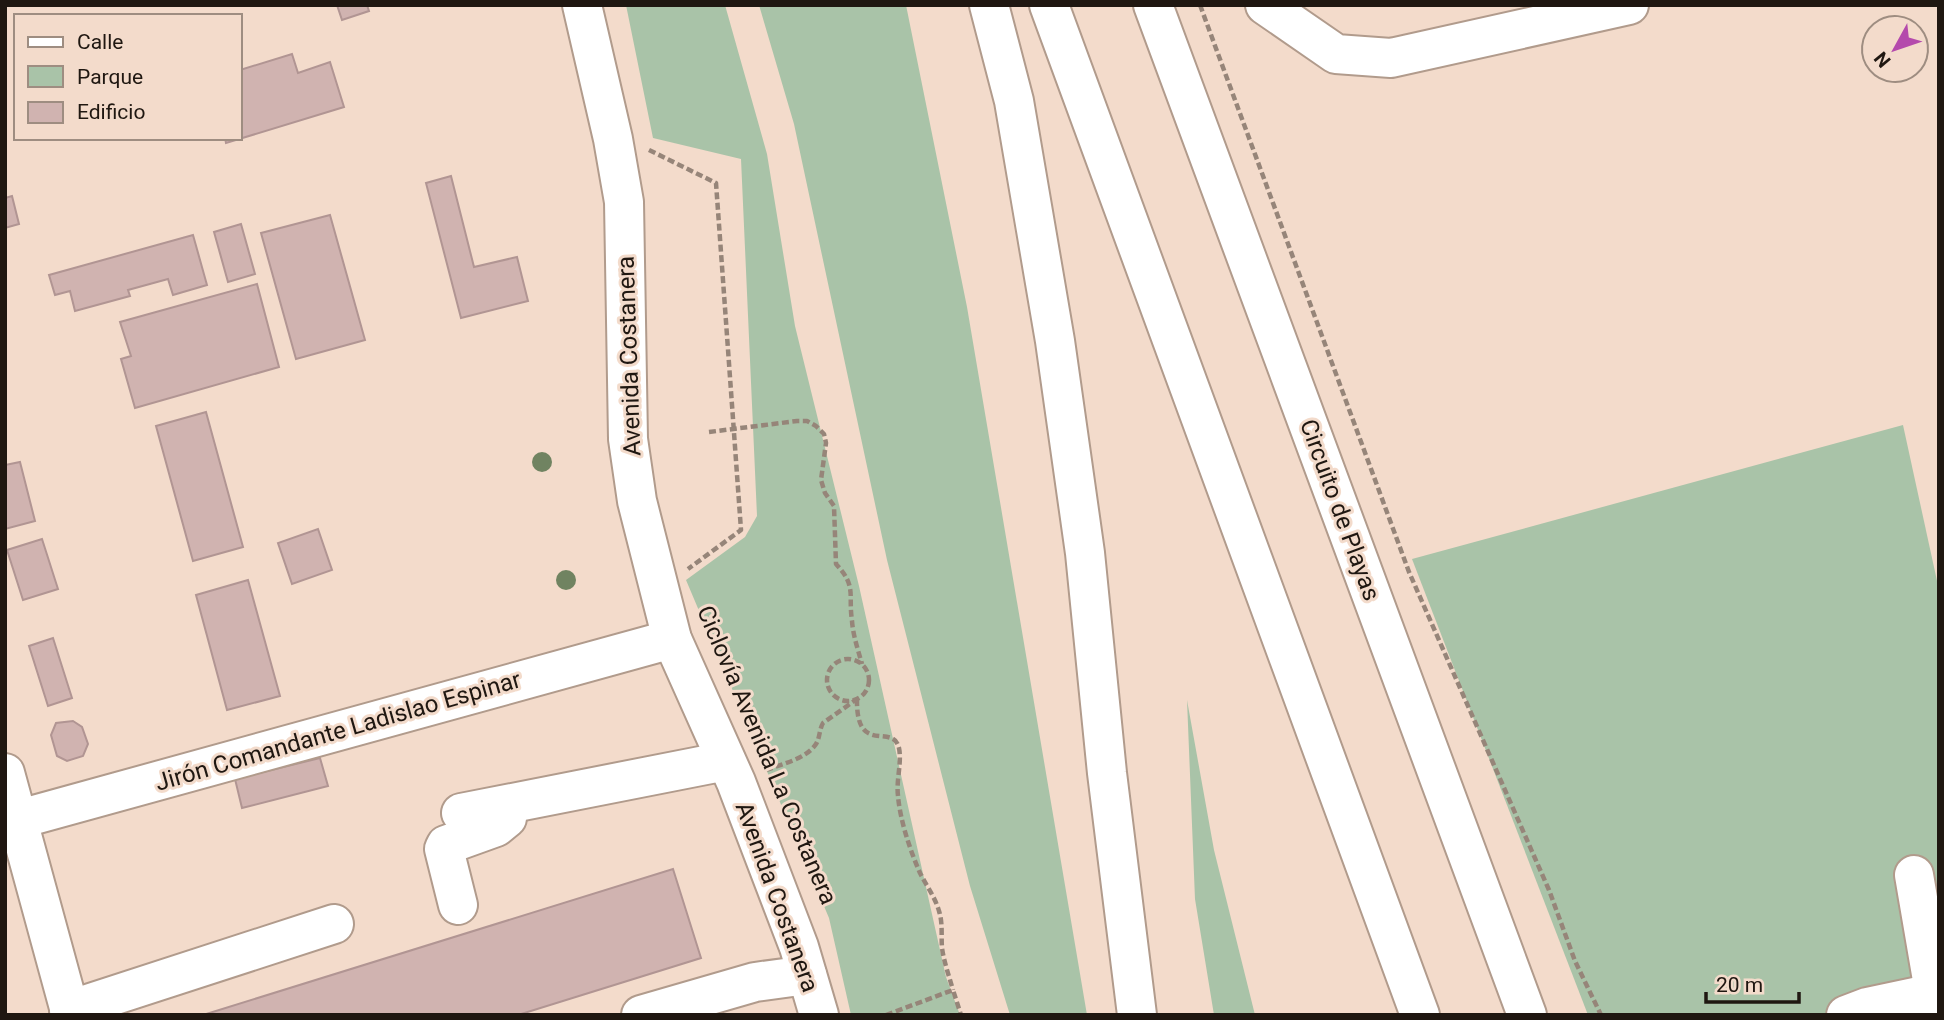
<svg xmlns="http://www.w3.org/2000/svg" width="1944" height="1020" font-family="Roboto,sans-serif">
	<rect width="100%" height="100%" fill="#f3dbcb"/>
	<g fill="#a9c3a8">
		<path d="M626 5H725L767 154 795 326 859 586 946 977 960 1015H851L829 918 686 580 745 537 757 516 741 159 653 138Z"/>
		<path d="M759 5H906L967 307 1087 1015H1010L970 886 887 560 794 124Z"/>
		<path d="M1903 425 1939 590V1015H1588L1412 559Z"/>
		<path d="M1187 700 1214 850 1255 1015H1214L1195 899Z"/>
	</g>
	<g fill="#d0b3b0" stroke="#b19593" stroke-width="2">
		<path d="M337 5H367L369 11 342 20Z"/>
		<path d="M292 54 298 73 330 62 344 107 226 143 225 138H240V70Z"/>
		<path d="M451 176 474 267 517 257 528 301 461 318 426 183Z"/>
		<path d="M12 196 19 224 5 228V198Z"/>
		<path d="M330 215 365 340 296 359 261 233Z"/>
		<path d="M241 224 255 274 228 282 214 232Z"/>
		<path d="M193 235 207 285 173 295 168 279 128 290 130 296 75 311 70 291 55 295 49 275Z"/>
		<path d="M257 284 279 367 135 408 121 359 131 356 120 322Z"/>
		<path d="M206 412 243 547 193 561 156 426Z"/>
		<path d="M20 462 35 521 5 529V465Z"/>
		<path d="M318 529 332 570 292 584 278 543Z"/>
		<path d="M42 539 58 589 23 600 7 550Z"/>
		<path d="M248 580 280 696 227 710 196 595Z"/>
		<path d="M53 638 72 698 48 706 29 646Z"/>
		<path d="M73 721 82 727 88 744 83 756 67 761 57 756 51 735 56 723Z"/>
		<path d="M320 758 328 786 242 808 235 779Z"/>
		<path d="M673 869 701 958 518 1015H203Z"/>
	</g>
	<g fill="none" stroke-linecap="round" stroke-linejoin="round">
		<defs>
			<g id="minor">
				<path d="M1265 5 1336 54 1391 58 1629 5"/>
				<path d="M461 813 726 761"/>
				<path d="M5 823 672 639"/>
				<path d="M1914 875 1938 1015"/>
				<path d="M458 905 444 849 446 845 496 827 507 818"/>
				<path d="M69 1010 334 924"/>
				<path d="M641 1015 755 982 807 975"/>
				<path d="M1846 1015 1867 1007 1933 993"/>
			</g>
			<g id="major">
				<path d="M582 5 613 139 624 202 628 439 637 501 672 639 736 782 799 947 819 1015"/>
				<path d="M5 773 71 1015"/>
			</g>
			<g id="highway">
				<path d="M989 5 1014 101 1055 341 1085 553 1107 773 1137 1015"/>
				<path d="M1049 5 1420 1015"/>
				<path d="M1153 5 1527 1015"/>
			</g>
		</defs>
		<use href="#minor" stroke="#b19b8c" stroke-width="42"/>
		<use href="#major" stroke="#b19b8c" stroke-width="42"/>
		<use href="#highway" stroke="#b19b8c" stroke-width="42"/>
		<g stroke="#968579" stroke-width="4.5" stroke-dasharray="7 3.5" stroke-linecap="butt">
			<path d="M1200 5 1409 572 1549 890 1575 961 1601 1015"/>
			<path d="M649 150 716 183 741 530 688 569"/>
			<path d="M709 432 797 421H807L816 426 824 434 826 443 821 480 825 493 834 506 836 564C857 587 848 593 852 621 853 635 858 650 862 664"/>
			<circle cx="848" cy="680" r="21"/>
			<path d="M857 699C856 757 893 722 899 748 902 763 896 780 898 796 900 820 910 850 920 873 926 885 935 897 939 911 943 923 941 936 942 948 944 962 949 976 953 990"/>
			<path d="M766 770C782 764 806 759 816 744 820 738 819 730 823 723L857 699"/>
			<path d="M886 1015 953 990 961 1015"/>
		</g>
		<use href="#minor" stroke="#fff" stroke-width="38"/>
		<use href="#major" stroke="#fff" stroke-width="38"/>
		<use href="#highway" stroke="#fff" stroke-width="38"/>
	</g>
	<g fill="#708361">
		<circle cx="542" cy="462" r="10"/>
		<circle cx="566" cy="580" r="10"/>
	</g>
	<g text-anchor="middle" stroke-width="6" stroke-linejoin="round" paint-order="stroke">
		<g font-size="24" fill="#1f1711" stroke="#f3dbcb">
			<text transform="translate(629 356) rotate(-92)" y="8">Avenida Costanera</text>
			<text transform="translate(1340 510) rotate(70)" y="8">Circuito de Playas</text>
			<text transform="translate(338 731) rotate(-16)" y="8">Jirón Comandante Ladislao Espinar</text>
			<text transform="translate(767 755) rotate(67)" y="8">Ciclovía Avenida La Costanera</text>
			<text transform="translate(777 897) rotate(70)" y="8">Avenida Costanera</text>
		</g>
	</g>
	<rect width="1944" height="1020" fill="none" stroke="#1f1711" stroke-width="14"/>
	<rect x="14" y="14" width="228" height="126" fill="#f3dbcb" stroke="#9e8d81" stroke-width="2"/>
	<rect x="28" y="37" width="35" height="10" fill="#ffffff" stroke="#9e8d81" stroke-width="2"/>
	<text x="77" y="49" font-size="21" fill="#1f1711">Calle</text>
	<rect x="28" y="66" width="35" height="21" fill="#a9c3a8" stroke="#9e8d81" stroke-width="2"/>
	<text x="77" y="84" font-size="21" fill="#1f1711">Parque</text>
	<rect x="28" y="102" width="35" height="21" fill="#d0b3b0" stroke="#9e8d81" stroke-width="2"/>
	<text x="77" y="119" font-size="21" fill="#1f1711">Edificio</text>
	<g transform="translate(1895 49) rotate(230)"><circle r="33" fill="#f3dbcb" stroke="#9e8d81" stroke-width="2"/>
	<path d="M0-5L12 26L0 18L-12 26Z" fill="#b44aac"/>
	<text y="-10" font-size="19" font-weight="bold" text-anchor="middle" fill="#1f1711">N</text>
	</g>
	<path d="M1706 992v10h93v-10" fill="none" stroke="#1f1711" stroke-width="3.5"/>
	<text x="1716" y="992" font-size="21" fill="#1f1711" stroke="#f3dbcb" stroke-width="5" paint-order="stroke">20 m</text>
</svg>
